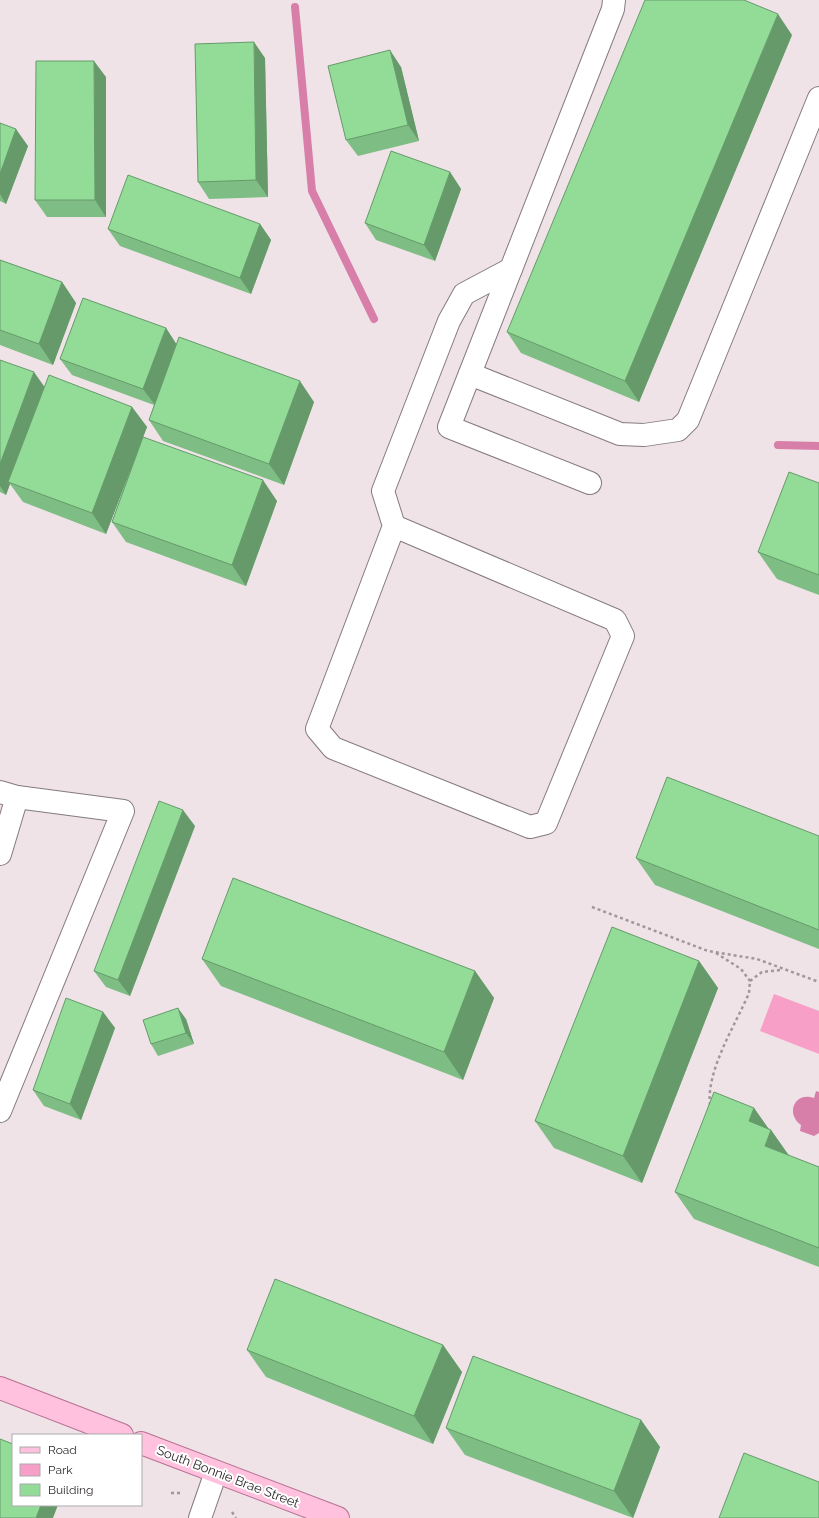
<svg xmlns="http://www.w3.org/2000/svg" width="819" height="1518" font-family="Raleway,sans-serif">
	<rect width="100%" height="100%" fill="#efe3e8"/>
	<path fill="#f79fc7" d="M774 994 819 1011V1054L760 1031Z"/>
	<path fill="#d87fa9" d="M816 1091 819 1092V1133L814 1136 800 1131 801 1125C785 1113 795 1091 814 1098Z"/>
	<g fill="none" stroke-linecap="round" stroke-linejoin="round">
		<g stroke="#d87fa9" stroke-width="8">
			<path d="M295 7 312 191 374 319"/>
			<path d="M778 445 819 446"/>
		</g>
		<defs>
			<g id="minor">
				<path d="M470 374 620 434 644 435 678 430 688 420 819 98"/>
				<path d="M590 483 449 427 613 9 614 0"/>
				<path d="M394 526 615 620 623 636 546 823 530 827 333 748 317 729 394 526 383 491 449 321 464 294 511 269"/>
				<path d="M0 792 17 797 123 811 0 1111"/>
				<path d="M0 854 17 797"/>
				<path d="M200 1518 216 1472"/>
			</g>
			<g id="major">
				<path d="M0 1388 122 1435"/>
				<path d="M141 1443 338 1518"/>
			</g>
		</defs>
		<use href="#minor" stroke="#857a7f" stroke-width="24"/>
		<use href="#major" stroke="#b67191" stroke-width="24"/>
		<g stroke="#a1979b" stroke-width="2.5" stroke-dasharray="3 3" stroke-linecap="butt">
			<path d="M592 907 708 951 757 959 819 982"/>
			<path d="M716 953 741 969 750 981"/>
			<path d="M710 1105C706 1070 736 1024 749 993L750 981 762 972 781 970"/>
			<path d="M171 1493H181"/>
			<path d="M232 1512 236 1518"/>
		</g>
		<use href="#minor" stroke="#fff" stroke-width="22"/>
		<use href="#major" stroke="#ffc1de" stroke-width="22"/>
	</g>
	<g fill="#7ebd83">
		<path d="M792 35 639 402 521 353 507 332Z"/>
		<path d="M265 58 268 197 209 199 198 182Z"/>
		<path d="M401 67 419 141 358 156 346 140Z"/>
		<path d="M106 77V217H47L35 200Z"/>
		<path d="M0 123 28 146 6 204 0 201Z"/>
		<path d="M450 172 461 189 435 261 376 240 365 223Z"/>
		<path d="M260 224 271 240 251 294 120 246 108 229Z"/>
		<path d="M0 260 62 282 76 303 53 365 0 345Z"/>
		<path d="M166 328 176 344 314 402 284 485 163 441 149 420 154 405 72 375 60 359Z"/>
		<path d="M0 360 44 387 132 407 147 427 143 437 277 501 246 586 126 542 112 522 134 460 106 534 23 502 10 484 6 495 0 492Z"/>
		<path d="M819 483V595L777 579 758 552Z"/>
		<path d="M195 826 130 996 106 987 94 971Z"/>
		<path d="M819 836V949L655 885 636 858Z"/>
		<path d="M202 959 475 971 494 998 463 1080 221 986Z"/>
		<path d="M699 961 718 988 642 1183 554 1148 535 1121Z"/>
		<path d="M103 1012 115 1028 81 1120 44 1106 33 1090Z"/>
		<path d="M186 1019 194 1044 158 1056 151 1044Z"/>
		<path d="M754 1108 768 1129 771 1130 789 1156 819 1167V1267L694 1219 675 1192Z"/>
		<path d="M443 1345 462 1372 433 1444 266 1377 247 1350Z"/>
		<path d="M641 1420 660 1447 633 1518 465 1455 446 1428Z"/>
	</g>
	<g fill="#669a6a">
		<path d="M778 14 792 35 639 402 625 381Z"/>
		<path d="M254 42 265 58 268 197 256 180Z"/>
		<path d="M390 50 401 67 419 141 408 125Z"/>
		<path d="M94 61 106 77V217L95 200Z"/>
		<path d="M16 129 28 146 6 204 0 194V174Z"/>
		<path d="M450 172 461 189 435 261 424 245Z"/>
		<path d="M260 224 271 240 251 294 240 278Z"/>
		<path d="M62 282 76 303 53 365 39 344Z"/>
		<path d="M166 328 177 345 155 405 143 389Z"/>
		<path d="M34 372 46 389 8 482 10 484 6 495 0 486V464Z"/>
		<path d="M300 381 314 402 284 485 269 464Z"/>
		<path d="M132 407 147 427 106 534 92 513Z"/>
		<path d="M263 480 277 501 246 586 232 565Z"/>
		<path d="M183 810 195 826 130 996 118 980Z"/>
		<path d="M699 961 718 988 642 1183 623 1156Z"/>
		<path d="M475 971 494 998 463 1080 444 1052Z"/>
		<path d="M178 1008 186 1019 194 1044 186 1033Z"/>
		<path d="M103 1012 115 1028 81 1120 70 1104Z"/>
		<path d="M754 1108 771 1132V1130L790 1157 765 1146 749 1121Z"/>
		<path d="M443 1345 462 1372 433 1444 414 1416Z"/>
		<path d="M641 1420 660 1447 633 1518 614 1491Z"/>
		<path d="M41 1505H58L53 1518H36Z"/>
	</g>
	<g fill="#92dc98" stroke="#669a6a">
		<path d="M645 0H744L778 14 625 381 507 332Z"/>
		<path d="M254 42 256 180 198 182 195 44Z"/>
		<path d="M390 50 408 125 346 140 328 66Z"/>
		<path d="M36 61H94L95 200H35Z"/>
		<path d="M0 123 16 129 0 174Z"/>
		<path d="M391 151 450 172 424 245 365 223Z"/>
		<path d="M128 175 260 224 240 278 108 229Z"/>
		<path d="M0 260 62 282 39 344 0 330Z"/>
		<path d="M83 298 166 328 143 389 60 359Z"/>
		<path d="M179 337 300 381 269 464 149 420Z"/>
		<path d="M0 360 34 372 0 464Z"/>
		<path d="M49 375 132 407 92 513 8 482Z"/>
		<path d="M143 437 263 480 232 565 112 522Z"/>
		<path d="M789 472 819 483V575L758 552Z"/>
		<path d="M667 777 819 836V930L636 858Z"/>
		<path d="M159 801 183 810 118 980 94 971Z"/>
		<path d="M233 878 475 971 444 1052 202 959Z"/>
		<path d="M612 927 699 961 623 1156 535 1121Z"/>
		<path d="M66 998 103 1012 70 1104 33 1090Z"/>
		<path d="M178 1008 186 1033 151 1044 143 1020Z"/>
		<path d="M714 1092 754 1108 749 1121 771 1130 765 1146 819 1167V1248L675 1192Z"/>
		<path d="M275 1279 443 1345 414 1416 247 1350Z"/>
		<path d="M473 1356 641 1420 614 1491 446 1428Z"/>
		<path d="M0 1439 13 1444V1505H41L36 1518H0Z"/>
		<path d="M744 1453 819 1482V1518H719Z"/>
	</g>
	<g text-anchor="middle" stroke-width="4" stroke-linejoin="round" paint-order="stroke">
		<g font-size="13" fill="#2f2a2c" stroke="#fff">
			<text transform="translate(228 1476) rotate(21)" y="5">South Bonnie Brae Street</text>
		</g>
	</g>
	<rect x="12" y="1434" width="130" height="72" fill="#ffffff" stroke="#acaaab"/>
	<rect x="20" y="1447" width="20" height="6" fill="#ffc1de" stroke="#acaaab"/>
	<text x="48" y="1454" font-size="12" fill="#2f2a2c">Road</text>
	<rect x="20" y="1464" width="20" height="12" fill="#f79fc7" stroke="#acaaab"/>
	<text x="48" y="1474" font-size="12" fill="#2f2a2c">Park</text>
	<rect x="20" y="1484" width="20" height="12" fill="#92dc98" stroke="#acaaab"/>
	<text x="48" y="1494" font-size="12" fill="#2f2a2c">Building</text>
</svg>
